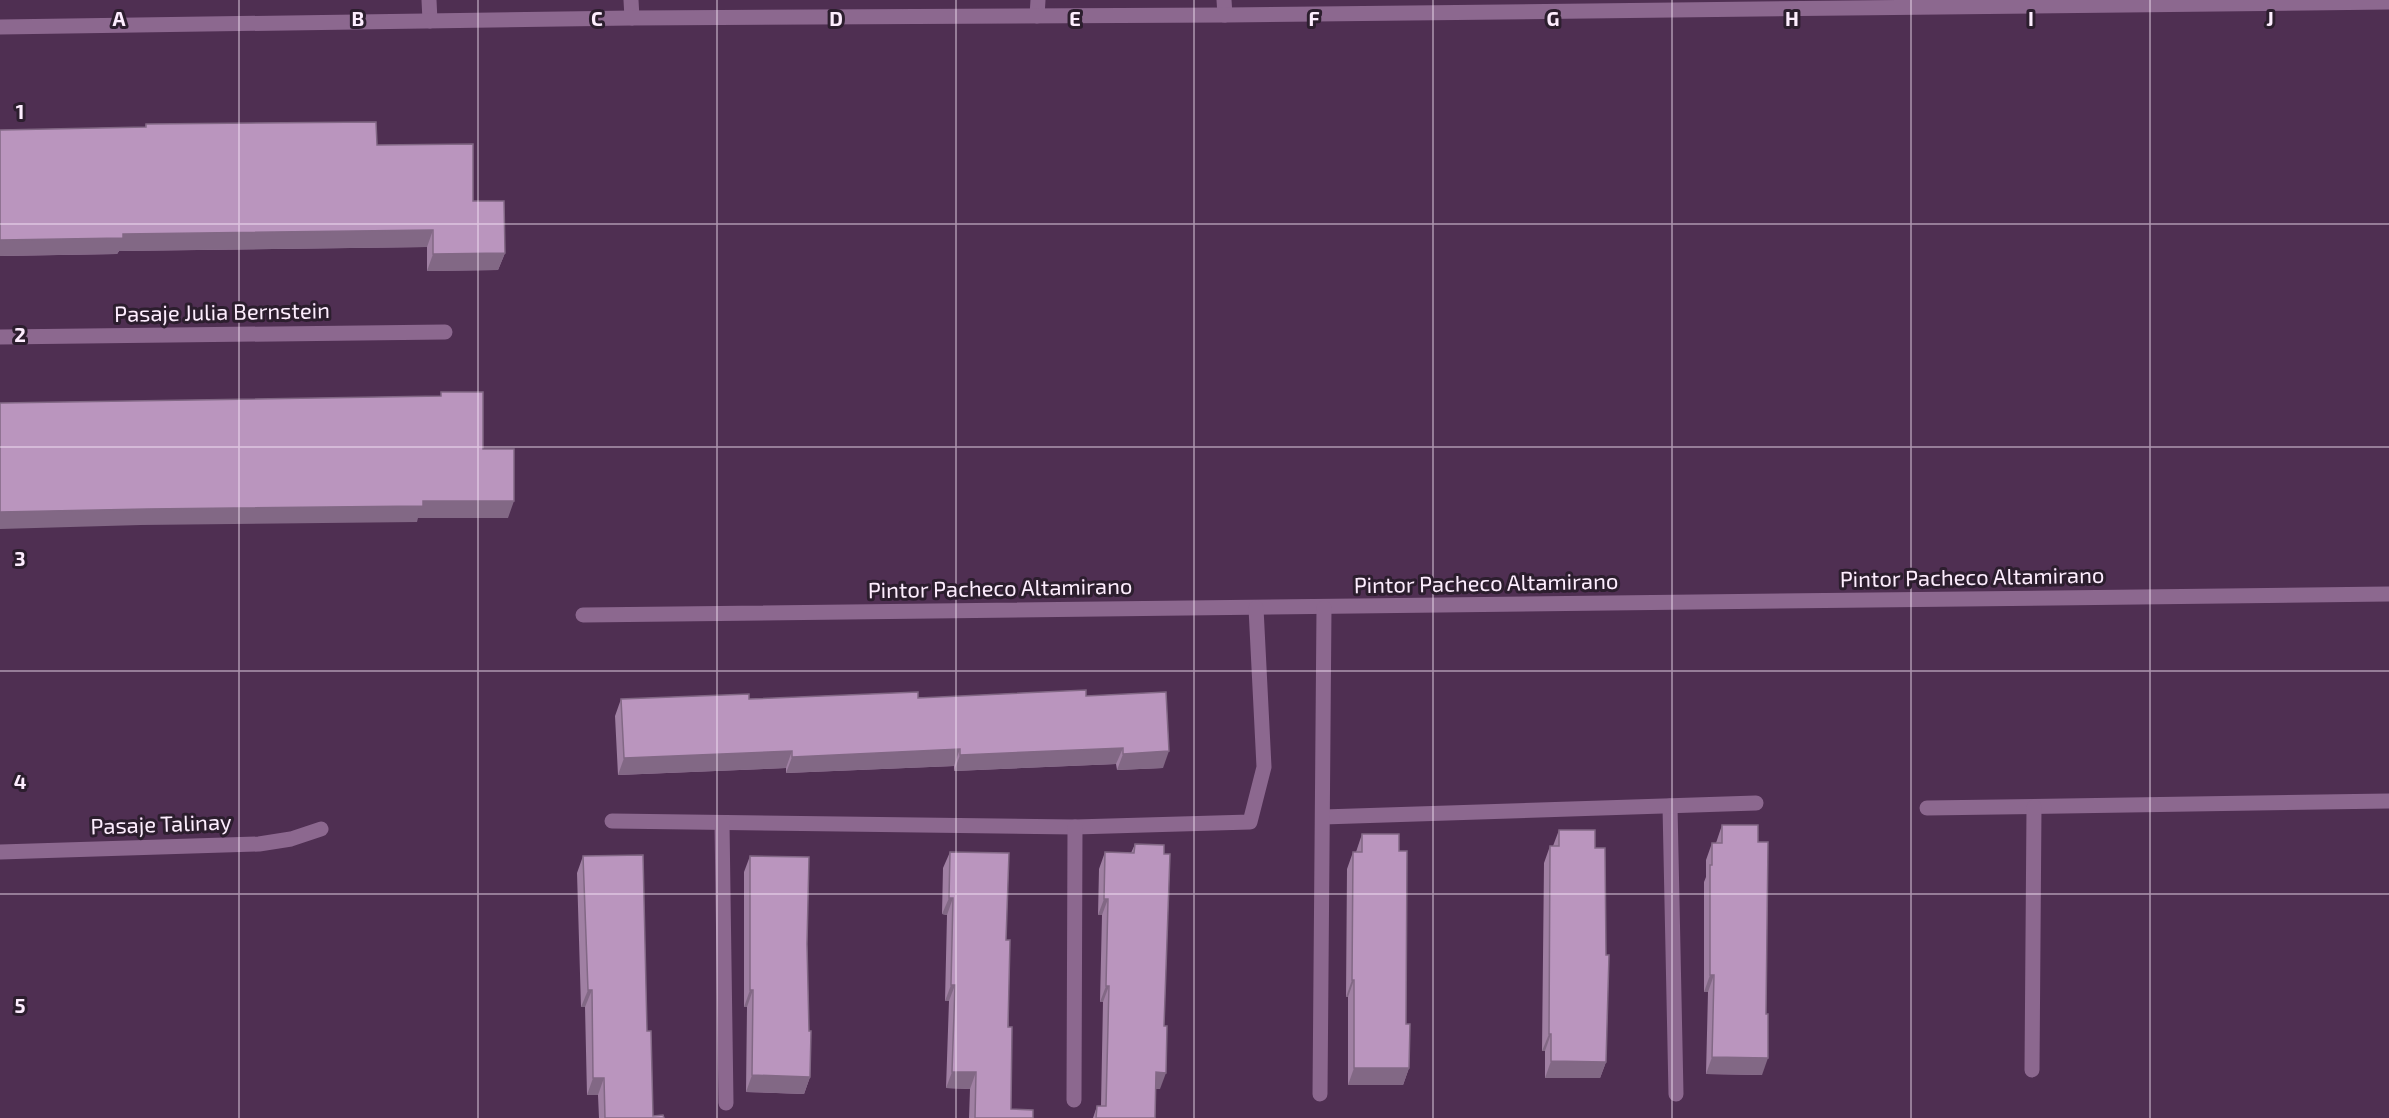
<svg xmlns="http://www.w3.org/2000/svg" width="2389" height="1118" font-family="'Exo 2',sans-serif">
	<rect width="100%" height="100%" fill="#4f2f52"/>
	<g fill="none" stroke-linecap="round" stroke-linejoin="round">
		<g stroke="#8c688f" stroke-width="15">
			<path d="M1224 0 1225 15"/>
			<path d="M1037 16 1038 0"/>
		</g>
		<g stroke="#8c688f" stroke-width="15">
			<path d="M429 0 430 21"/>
			<path d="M631 0 632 18"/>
			<path d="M0 337 445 332"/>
			<path d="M583 615 2389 594"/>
			<path d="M1670 806 1676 1094"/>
			<path d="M1927 808 2389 801"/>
			<path d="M1323 817 1756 803"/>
			<path d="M612 821 1075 827 1250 822 1264 767 1256 608"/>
			<path d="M722 823 726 1103"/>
			<path d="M0 852 259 844 291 839 321 829"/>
			<path d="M2032 1070 2034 807"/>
			<path d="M1320 1094 1324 608"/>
			<path d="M1074 1100 1075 827"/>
		</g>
		<path stroke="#8c688f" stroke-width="15" d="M0 27 632 18 1225 15 2389 2"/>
	</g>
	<g fill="#a080a3">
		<path d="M146 124 473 201 505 253 498 270 427 271V247L119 251 117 254 0 256V130L145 127Z"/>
		<path d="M1086 696 1163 768 1117 770 1116 764 954 771V766L786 773V768L618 775 615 716 621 699H749Z"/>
		<path d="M1722 825 1762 1075 1706 1074 1708 992H1704V882L1706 877V860L1712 843H1716Z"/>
		<path d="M1559 830 1595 848 1606 1062 1600 1078H1545V1051H1542L1544 863 1550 846H1553Z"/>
		<path d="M1362 834 1406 1024 1409 1068 1403 1085H1348V997H1346L1347 869 1353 852H1356Z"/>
		<path d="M1135 844 1160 1089H1156L1155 1118H1093L1097 1106H1101L1103 1002H1100L1102 915H1098L1099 869 1105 852 1131 853Z"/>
		<path d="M950 852 1006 940 1011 1109 1033 1118H969L970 1089 946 1088 949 1001H945L947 915 942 914 943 868Z"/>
		<path d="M583 856 647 1031 653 1116 664 1118H599L598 1095H587L585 1007H581L577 873Z"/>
		<path d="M750 856 807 944 810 1077 804 1094 746 1092 747 1007H744V872Z"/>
	</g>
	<g fill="#826885">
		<path d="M433 230 427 247 119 251 117 254 0 256V240L123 234Z"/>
		<path d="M505 253 498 270 427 271 433 254Z"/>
		<path d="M423 501H514L508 518H418L417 522 141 525 0 529V512Z"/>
		<path d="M1123 748 1116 764 954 771 960 755Z"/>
		<path d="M960 749 954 766 786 773 792 757Z"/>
		<path d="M792 751 786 768 618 775 624 758Z"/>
		<path d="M1169 751 1163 768 1117 770 1123 754Z"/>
		<path d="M949 898H953L947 915 942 914Z"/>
		<path d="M1104 899H1108L1102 915H1098Z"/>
		<path d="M1710 975H1714L1708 992H1704Z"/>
		<path d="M1352 980H1354L1348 997H1346Z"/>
		<path d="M951 985H955L949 1001H945Z"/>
		<path d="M1106 986H1109L1103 1002H1100Z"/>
		<path d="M588 990H592L585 1007H581Z"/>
		<path d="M750 990H753L747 1007H744Z"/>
		<path d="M1549 1034H1551L1545 1051H1542Z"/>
		<path d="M1712 1057 1768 1058 1762 1075 1706 1074Z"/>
		<path d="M1551 1061 1606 1062 1600 1078H1545Z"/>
		<path d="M1354 1068H1409L1403 1085H1348Z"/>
		<path d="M952 1072H976L970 1089 946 1088Z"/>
		<path d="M1156 1072 1166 1073 1160 1089H1150Z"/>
		<path d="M752 1075 810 1077 804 1094 746 1092Z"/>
		<path d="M593 1078H604L598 1095H587Z"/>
	</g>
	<g fill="#ba95be" stroke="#826885" stroke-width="1.5">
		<path d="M376 122 377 145 473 144V201H504L505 253 433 254V230L123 234V238L0 240V130L146 127V124Z"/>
		<path d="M441 392H483V449H514V501H423V506L147 509 0 512V403L441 396Z"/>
		<path d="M1086 690V696L1166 692 1169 751 1123 754V748L960 755V749L792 757V751L624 758 621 699 749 694V699L918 692V698Z"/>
		<path d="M1722 825H1758V842H1768L1766 1014H1768V1058L1712 1057 1714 975H1710V865H1712V843H1722Z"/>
		<path d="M1559 830H1595V848H1605L1606 955H1609L1606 1062 1551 1061V1034H1549L1550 846H1559Z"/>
		<path d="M1362 834H1399V851H1407L1406 1024H1410L1409 1068H1354V980H1352L1353 852H1362Z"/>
		<path d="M1135 844 1164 845V854H1170L1164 1026H1167L1166 1073 1156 1072 1155 1118H1096L1097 1106H1106L1109 986H1106L1108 899H1104L1105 852 1134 853Z"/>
		<path d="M950 852 1009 853 1006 940H1010L1008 1027H1012L1011 1109 1033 1110V1118H975L976 1072H952L955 985H951L953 898H949Z"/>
		<path d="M643 855 647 1031H651L653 1116 663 1115 664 1118H605L604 1078H593L592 990H588L583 856Z"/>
		<path d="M750 856 809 857 807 944 809 1031H811L810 1077 752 1075 753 990H750Z"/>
	</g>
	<path fill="none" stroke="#fdedfe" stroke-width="1.5" stroke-opacity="0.55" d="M239 0V1118M478 0V1118M717 0V1118M956 0V1118M1194 0V1118M1433 0V1118M1672 0V1118M1911 0V1118M2150 0V1118M0 224H2389M0 447H2389M0 671H2389M0 894H2389"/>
	<g text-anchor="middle" stroke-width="6" stroke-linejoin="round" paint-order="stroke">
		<g font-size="22" fill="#fdedfe" stroke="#2c1e2e">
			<text transform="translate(222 312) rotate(-1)" y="8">Pasaje Julia Bernstein</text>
			<text transform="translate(1972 577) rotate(-1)" y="8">Pintor Pacheco Altamirano</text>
			<text transform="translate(1486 583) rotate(-1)" y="8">Pintor Pacheco Altamirano</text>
			<text transform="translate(1000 588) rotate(-1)" y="8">Pintor Pacheco Altamirano</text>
			<text transform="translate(161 824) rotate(-2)" y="8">Pasaje Talinay</text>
		</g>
	</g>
	<g font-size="20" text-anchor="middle" font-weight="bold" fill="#fdedfe" stroke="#2c1e2e" stroke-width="6" stroke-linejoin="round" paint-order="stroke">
		<text x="119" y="26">A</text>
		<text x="358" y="26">B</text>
		<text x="597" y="26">C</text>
		<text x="836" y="26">D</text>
		<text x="1075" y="26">E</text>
		<text x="1314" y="26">F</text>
		<text x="1553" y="26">G</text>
		<text x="1792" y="26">H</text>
		<text x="2031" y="26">I</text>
		<text x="2270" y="26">J</text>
		<text x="20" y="119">1</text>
		<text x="20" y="342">2</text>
		<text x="20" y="566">3</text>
		<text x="20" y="789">4</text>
		<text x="20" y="1013">5</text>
	</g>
</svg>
